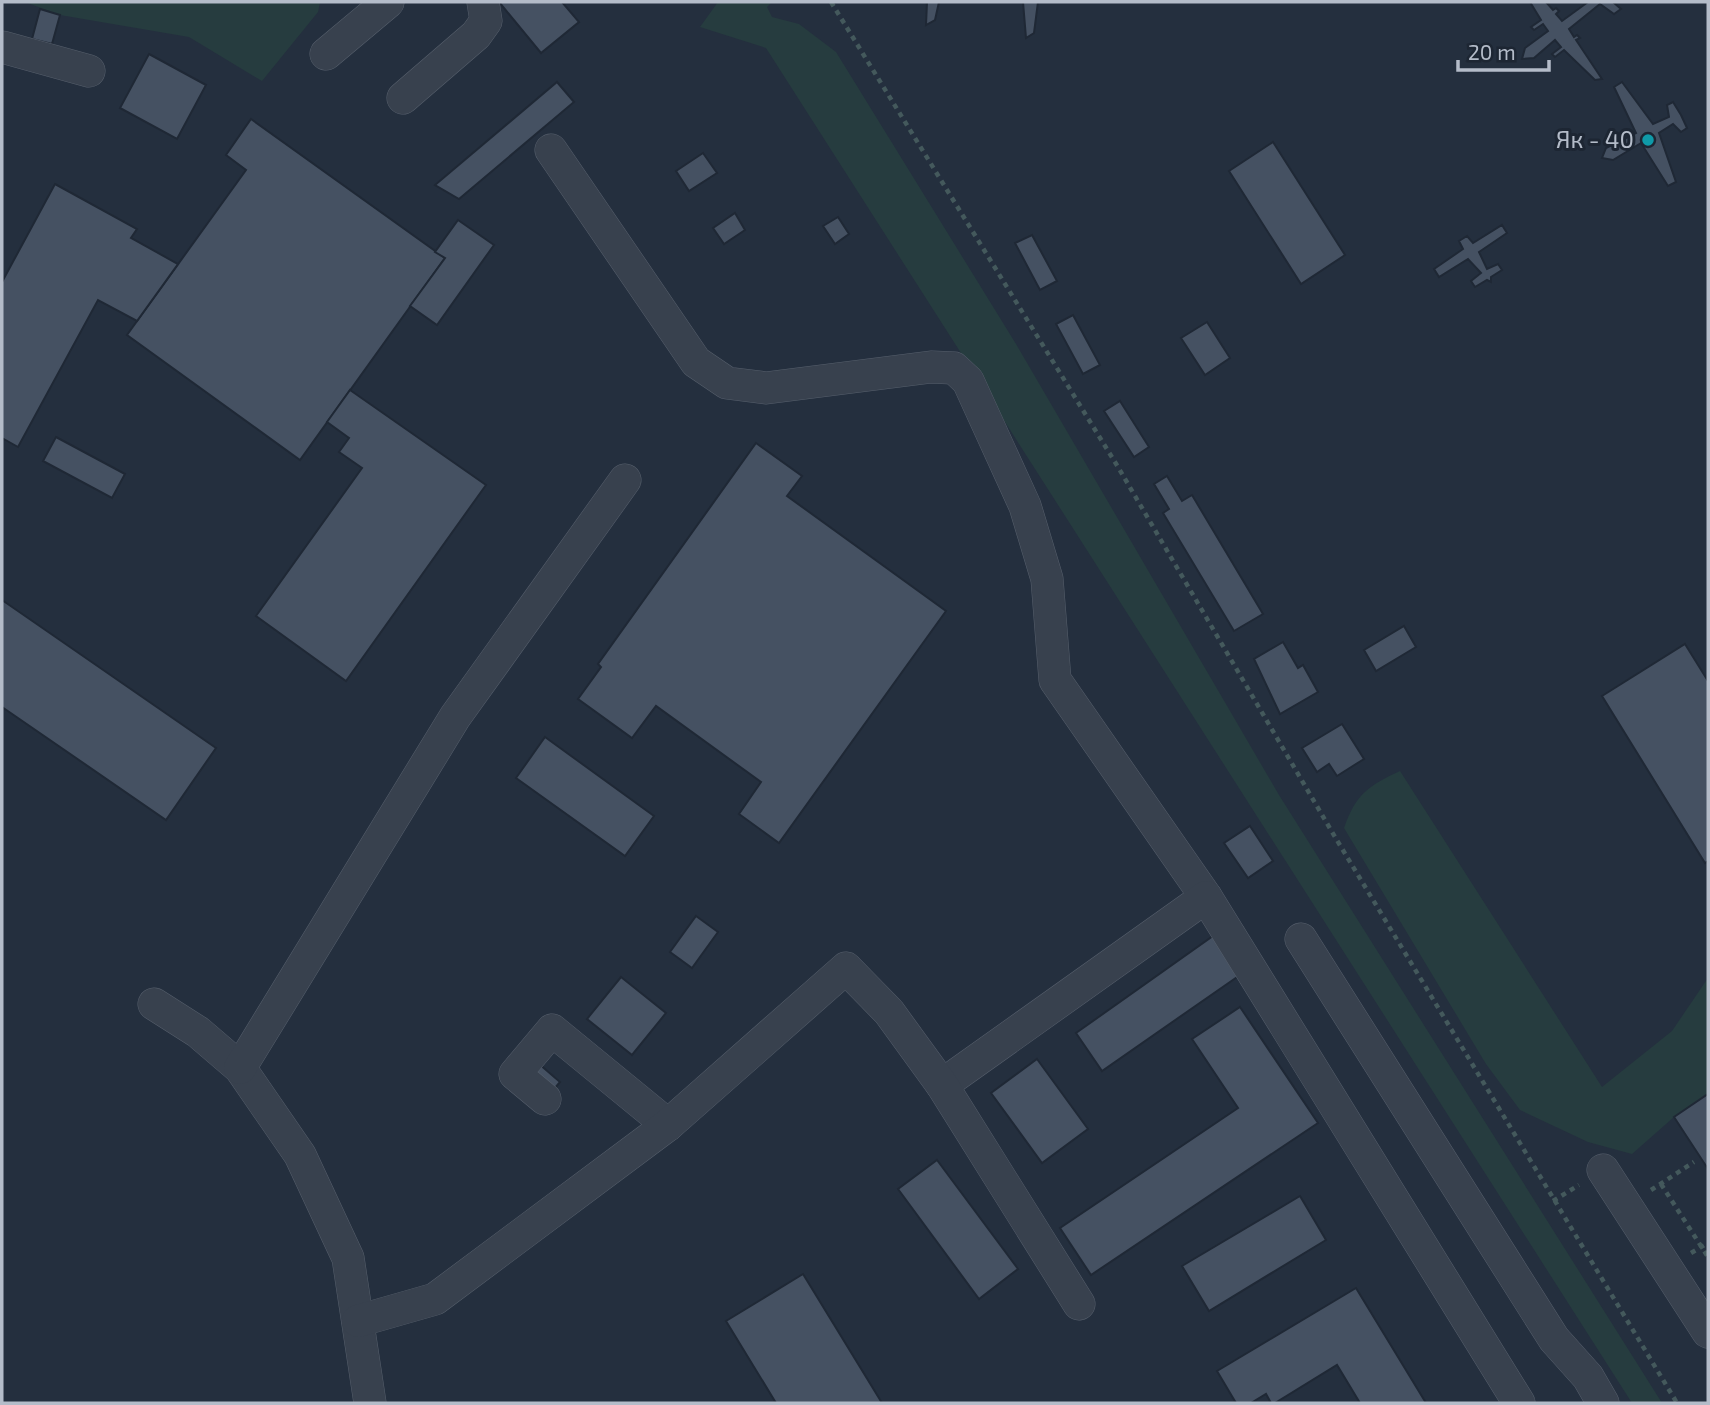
<svg xmlns="http://www.w3.org/2000/svg" width="1710" height="1405" font-family="'Exo 2',sans-serif">
	<rect width="100%" height="100%" fill="#242f3e"/>
	<g fill="#263c3f">
		<path d="M25 2H320L318 12 262 81 189 37 60 15Z"/>
		<path d="M718 2H772L767 7 772 17 799 24 836 52 1016 344 1279 795 1662 1403H1632L766 48 700 27Z"/>
		<path d="M1400 771 1602 1087 1672 1031 1708 978V1094L1674 1117 1632 1154 1588 1142 1520 1110 1486 1064 1344 828C1356 794 1368 786 1400 771Z"/>
	</g>
	<g fill="#455162" stroke="#1f2835" stroke-width="2">
		<path d="M499 2H562L579 22 541 53Z"/>
		<path d="M927 2H939L935 20 926 25Z"/>
		<path d="M1023 2H1038L1034 33 1026 38Z"/>
		<path d="M1530 2H1546L1553 10 1556 8 1559 11 1556 14 1562 21 1588 2H1613L1621 9 1614 14 1600 4 1569 29 1574 37 1577 35 1580 38 1576 40 1602 79 1595 80 1564 50 1555 57 1552 54 1561 47 1555 40 1534 58 1522 59 1525 48 1548 31 1543 24 1534 30 1531 27 1541 20Z"/>
		<path d="M40 9 60 15 52 44 32 39Z"/>
		<path d="M149 54 206 85 177 139 120 108Z"/>
		<path d="M557 82 574 102 459 199 435 185Z"/>
		<path d="M1622 82 1653 124 1669 117 1667 105 1673 102 1681 115 1687 128 1681 132 1673 124 1659 133 1676 182 1668 186 1641 143 1613 160 1602 158 1606 148 1636 133 1614 87Z"/>
		<path d="M251 119 445 258 300 460 127 335 246 170 226 155Z"/>
		<path d="M1273 142 1345 255 1301 284 1229 171Z"/>
		<path d="M703 153 717 173 689 191 676 171Z"/>
		<path d="M55 184 137 229 131 238 178 264 137 321 98 300 18 447 2 438V282Z"/>
		<path d="M735 213 745 230 724 244 713 228Z"/>
		<path d="M838 217 849 234 835 244 823 226Z"/>
		<path d="M458 220 494 245 437 325 410 306 445 258 435 252Z"/>
		<path d="M1502 225 1507 233 1479 252 1487 269 1498 264 1502 270 1491 277V282L1487 280 1475 287 1471 281 1481 273 1468 259 1439 277 1434 269 1463 249 1459 241 1467 236 1473 243Z"/>
		<path d="M1032 235 1057 281 1040 290 1015 243Z"/>
		<path d="M1073 315 1100 365 1083 374 1056 324Z"/>
		<path d="M1207 322 1230 358 1205 375 1181 338Z"/>
		<path d="M350 390 486 485 346 681 256 616 362 468 339 452 349 438 327 422Z"/>
		<path d="M1120 401 1149 447 1134 457 1104 411Z"/>
		<path d="M56 437 125 474 112 498 43 461Z"/>
		<path d="M756 443 802 476 787 496 946 611 779 843 739 814 761 782 656 706 632 738 578 699 601 667 598 664Z"/>
		<path d="M1167 476 1182 501 1192 495 1263 614 1234 631 1163 513 1169 509 1154 484Z"/>
		<path d="M2 600 216 748 166 820 2 707Z"/>
		<path d="M1404 626 1416 647 1376 671 1364 650Z"/>
		<path d="M1283 642 1298 668 1303 665 1318 692 1280 714 1254 659Z"/>
		<path d="M1685 644 1708 681V861L1705 863 1602 696Z"/>
		<path d="M1342 724 1364 759 1337 776 1329 764 1317 772 1302 748Z"/>
		<path d="M545 737 654 816 625 856 516 778Z"/>
		<path d="M1250 826 1273 861 1248 878 1224 843Z"/>
		<path d="M696 916 718 932 692 968 670 952Z"/>
		<path d="M1213 936 1240 975 1102 1071 1076 1033Z"/>
		<path d="M621 977 666 1013 632 1055 587 1019Z"/>
		<path d="M1240 1007 1318 1123 1091 1275 1060 1228 1238 1108 1192 1039Z"/>
		<path d="M1037 1059 1088 1129 1042 1163 991 1093Z"/>
		<path d="M538 1063 560 1082 550 1094 527 1075Z"/>
		<path d="M1708 1094V1169L1674 1117Z"/>
		<path d="M937 1160 1018 1269 979 1299 898 1189Z"/>
		<path d="M1300 1196 1326 1240 1209 1311 1182 1266Z"/>
		<path d="M803 1274 882 1403H776L726 1321Z"/>
		<path d="M1356 1288 1426 1403H1360L1337 1365 1275 1403H1271L1266 1394 1251 1403H1236L1217 1371Z"/>
	</g>
	<g fill="none" stroke-linecap="round" stroke-linejoin="round">
		<defs>
			<g id="minor">
				<path d="M2 47 89 71"/>
				<path d="M326 54 388 2"/>
				<path d="M403 98 476 35 486 21 483 2"/>
				<path d="M551 150 696 362 727 383 766 388 931 367 954 368 968 381 1025 506 1047 579 1055 680 1206 897"/>
				<path d="M1301 939 1554 1339 1588 1377 1603 1403"/>
				<path d="M154 1004 198 1032 240 1068 300 1155 348 1258 370 1403"/>
				<path d="M240 1068 455 717 625 480"/>
				<path d="M942 1085 1206 897 1519 1403"/>
				<path d="M545 1099 515 1074 552 1030 668 1125"/>
				<path d="M1603 1170 1708 1332"/>
				<path d="M358 1321 435 1299 668 1125 846 968 889 1012 942 1085 1079 1304"/>
			</g>
		</defs>
		<use href="#minor" stroke="#565f6c" stroke-width="33"/>
		<g stroke="#44595c" stroke-width="4.5" stroke-dasharray="5 5" stroke-linecap="butt">
			<path d="M831 2 1118 467 1335 837 1677 1403"/>
			<path d="M1661 1184 1708 1257"/>
			<path d="M1651 1190 1694 1162"/>
			<path d="M1553 1201 1579 1185"/>
			<path d="M1691 1253 1708 1243"/>
		</g>
		<use href="#minor" stroke="#38414e" stroke-width="32"/>
	</g>
	<circle fill="#0f9aa8" stroke="#1d2633" stroke-width="2.5" cx="1648" cy="140" r="7"/>
	<g text-anchor="middle" stroke-width="6" stroke-linejoin="round" paint-order="stroke">
		<g font-size="24" fill="#b4bcc9" stroke="#1d2633" text-anchor="end">
			<text x="1634" y="148">Як - 40</text>
		</g>
	</g>
	<rect width="1710" height="1405" fill="none" stroke="#b4bcc9" stroke-width="7"/>
	<path d="M1458 60v10h91v-10" fill="none" stroke="#b4bcc9" stroke-width="3.5"/>
	<text x="1468" y="60" font-size="21" fill="#b4bcc9" stroke="#1d2633" stroke-width="5" paint-order="stroke">20 m</text>
</svg>
